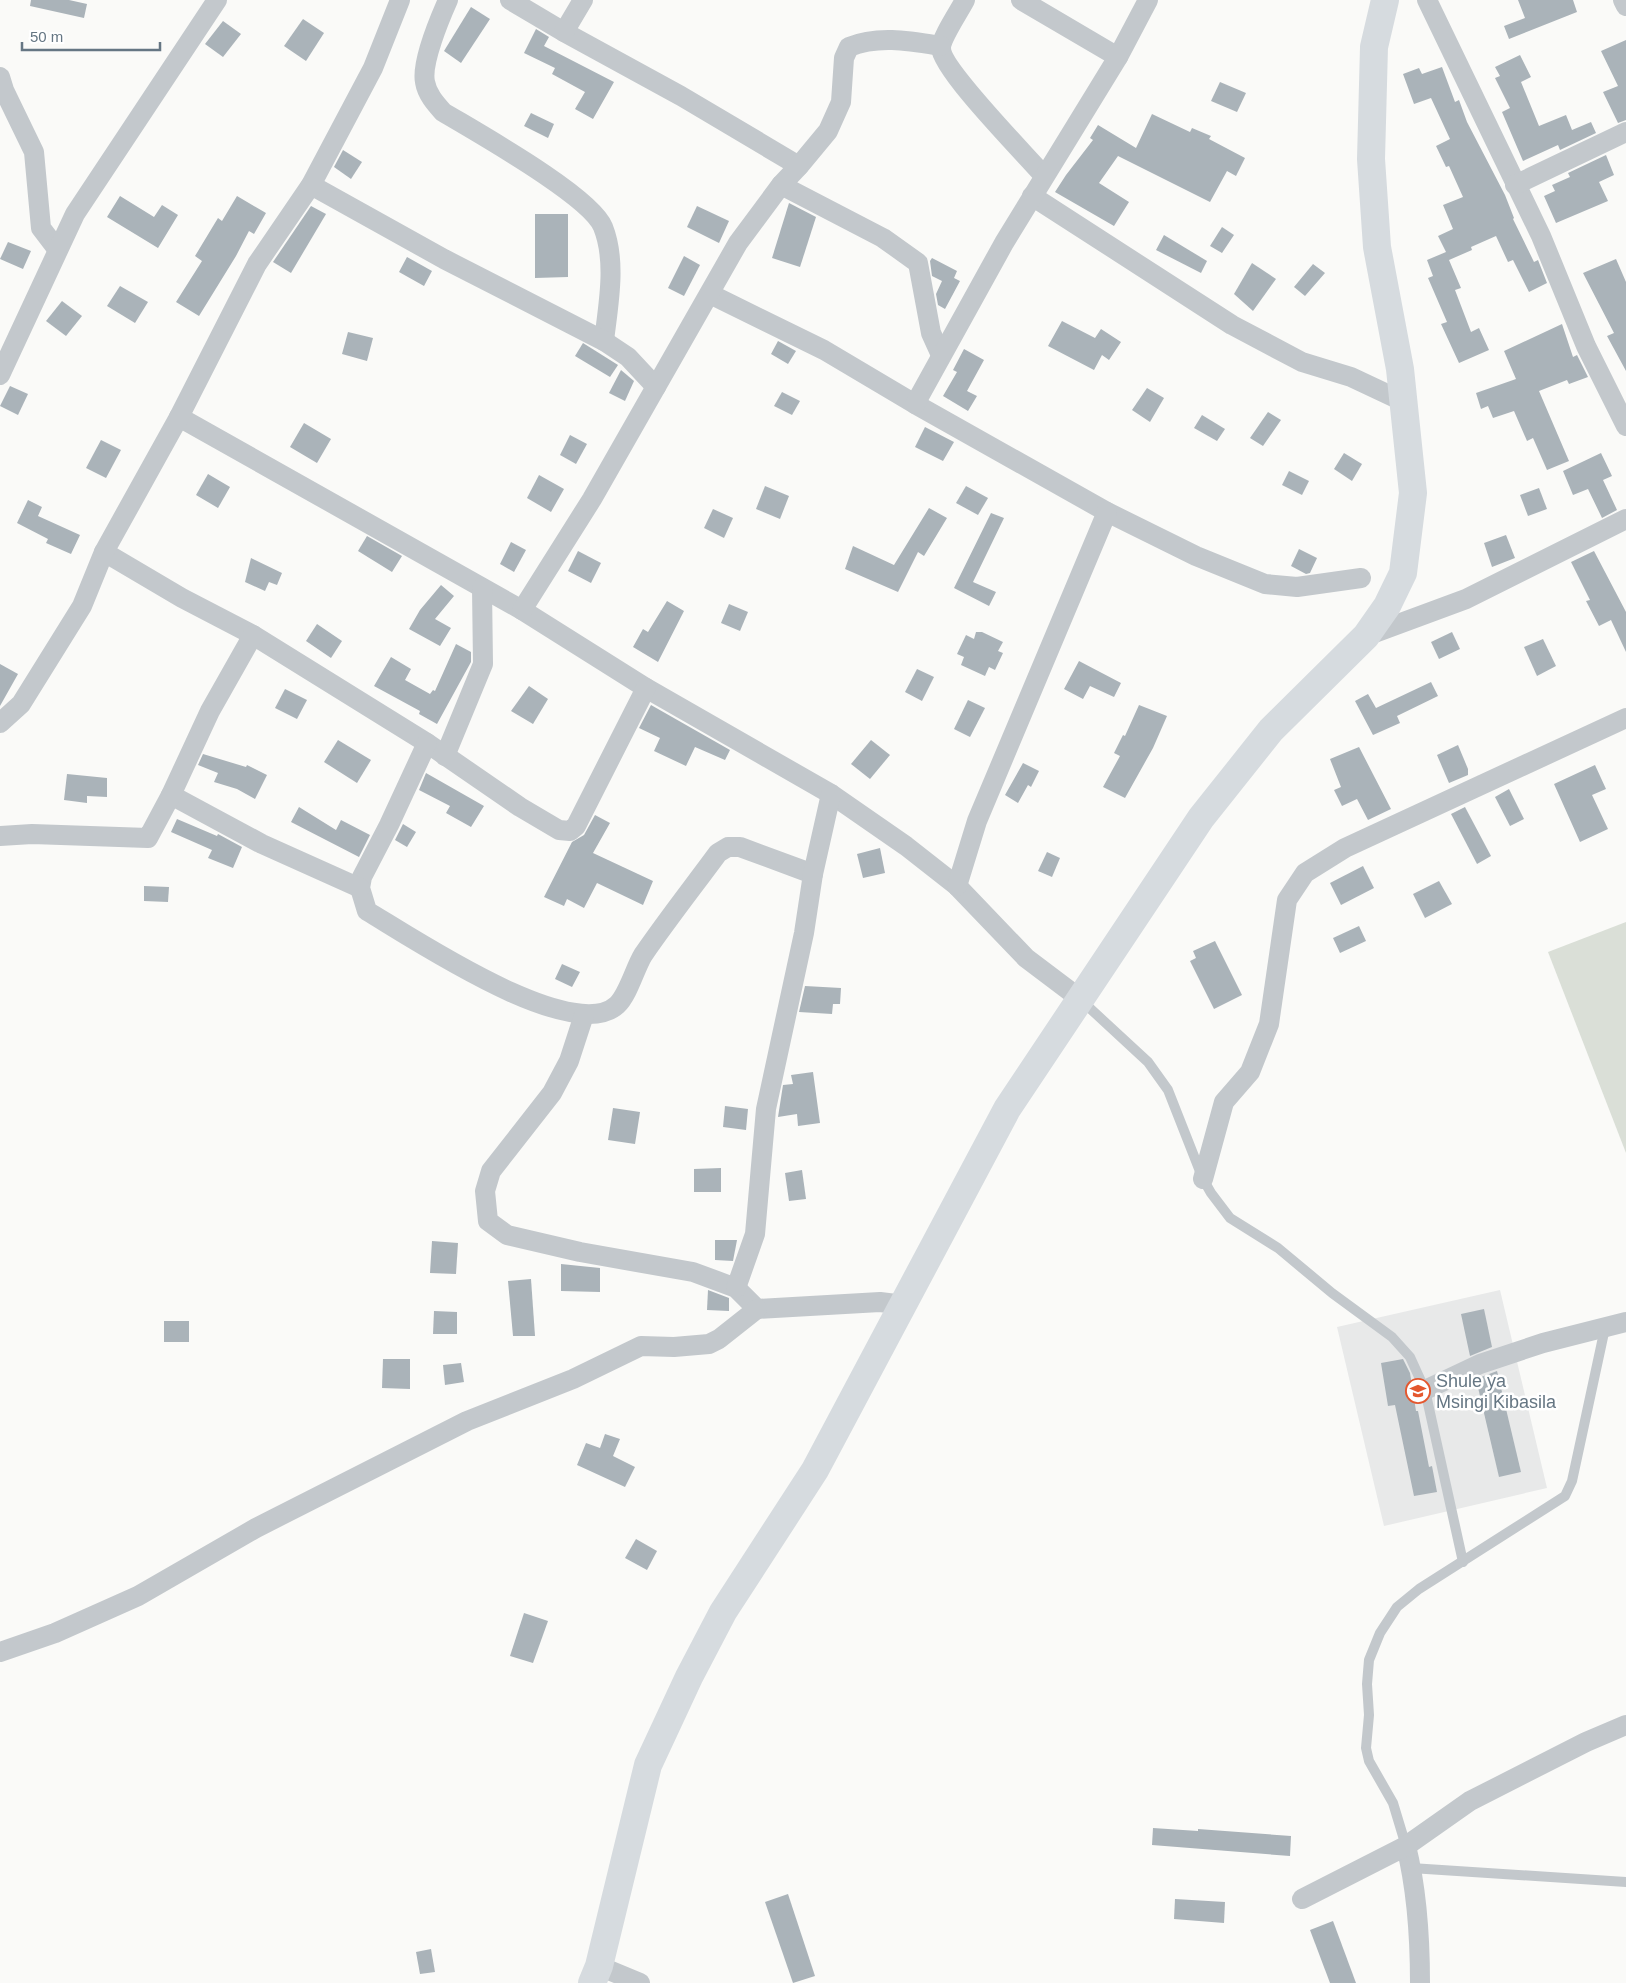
<svg xmlns="http://www.w3.org/2000/svg" width="1626" height="1983" font-family="Arial,sans-serif">
	<rect width="100%" height="100%" fill="#fafaf8"/>
	<path fill="#e8e9e9" d="M1500 1290 1547 1488 1384 1526 1337 1327Z"/>
	<path fill="#dadfd7" d="M1626 922V1153L1548 952Z"/>
	<g fill="#aab3b9">
		<path d="M31 0H69L87 4 84 18 30 6Z"/>
		<path d="M1518 0H1573L1577 12 1509 39 1504 26 1525 18Z"/>
		<path d="M471 7 490 19 461 63 444 51Z"/>
		<path d="M303 19 324 33 306 61 284 46Z"/>
		<path d="M223 21 241 34 223 57 205 44Z"/>
		<path d="M536 29 549 37 544 46 614 82 593 119 575 109 585 92 552 74 555 68 524 53Z"/>
		<path d="M1626 40V120L1618 123 1603 92 1618 86 1601 51Z"/>
		<path d="M1520 55 1531 77 1521 82 1539 126 1566 115 1572 130 1591 122 1596 133 1560 150 1558 145 1523 161 1502 112 1510 108 1495 78 1500 76 1495 67Z"/>
		<path d="M1442 67 1455 102 1459 100 1467 122 1505 195 1514 218 1513 219 1534 262 1538 260 1547 283 1529 292 1513 260 1508 262 1496 236 1471 247 1472 250 1449 260 1461 288 1455 290 1471 332 1479 328 1489 350 1459 363 1441 324 1447 322 1428 278 1433 276 1427 260 1446 252 1438 236 1453 229 1443 205 1463 197 1449 166 1446 167 1436 146 1450 139 1431 98 1414 104 1403 74 1419 68 1422 74Z"/>
		<path d="M1220 82 1246 93 1237 112 1211 101Z"/>
		<path d="M531 113 554 124 548 138 524 126Z"/>
		<path d="M1152 114 1190 132 1192 128 1211 136 1209 139 1245 158 1236 176 1227 171 1210 202 1118 156 1099 183 1129 202 1114 226 1055 192 1066 175 1093 140 1090 138 1098 125 1136 148Z"/>
		<path d="M343 150 362 162 351 179 334 167Z"/>
		<path d="M1606 155 1614 175 1599 182 1608 201 1556 223 1544 196 1555 191 1552 185 1570 177 1568 173Z"/>
		<path d="M120 196 154 217 162 205 178 215 158 248 107 217Z"/>
		<path d="M237 196 266 213 254 234 249 231 236 256 199 316 176 302 202 261 195 256 218 218 222 221Z"/>
		<path d="M789 203 816 217 800 267 772 258Z"/>
		<path d="M311 206 326 214 291 273 273 262Z"/>
		<path d="M697 206 729 221 719 243 687 227Z"/>
		<path d="M535 214H568V277L535 278Z"/>
		<path d="M1222 227 1234 235 1222 253 1210 246Z"/>
		<path d="M1164 235 1207 261 1201 273 1156 250Z"/>
		<path d="M8 242 31 251 23 269 0 259Z"/>
		<path d="M684 256 700 265 684 296 668 288Z"/>
		<path d="M407 257 432 271 424 286 399 272Z"/>
		<path d="M932 258 957 271 954 278 960 281 945 309 938 305 936 294 942 281 932 276 930 261Z"/>
		<path d="M1616 259 1626 282V371L1607 336 1614 333 1583 273Z"/>
		<path d="M1252 263 1276 279 1253 311 1234 294Z"/>
		<path d="M1313 264 1325 273 1305 296 1294 287Z"/>
		<path d="M120 286 148 302 135 323 107 306Z"/>
		<path d="M62 301 82 316 66 336 46 321Z"/>
		<path d="M1062 321 1095 338 1101 329 1121 342 1109 360 1102 355 1094 370 1048 346Z"/>
		<path d="M1562 324 1573 357 1577 355 1588 377 1569 384 1567 380 1539 391 1569 461 1547 470 1533 438 1527 441 1514 411 1493 418 1488 406 1481 409 1476 393 1516 379 1504 351Z"/>
		<path d="M348 332 373 338 367 361 342 354Z"/>
		<path d="M778 341 796 351 788 364 771 354Z"/>
		<path d="M583 343 618 365 610 377 575 356Z"/>
		<path d="M964 349 984 360 967 391 977 396 968 411 943 396 957 372 953 370Z"/>
		<path d="M621 370 634 381 625 401 609 393Z"/>
		<path d="M10 386 28 394 18 415 0 406Z"/>
		<path d="M1147 388 1164 398 1150 422 1132 410Z"/>
		<path d="M782 392 800 401 792 415 774 406Z"/>
		<path d="M1268 412 1281 420 1263 446 1250 438Z"/>
		<path d="M1202 415 1225 429 1217 441 1194 428Z"/>
		<path d="M304 423 331 439 317 463 290 447Z"/>
		<path d="M925 427 954 442 943 461 915 447Z"/>
		<path d="M570 435 587 444 576 464 560 455Z"/>
		<path d="M101 440 121 450 106 478 86 468Z"/>
		<path d="M1344 453 1362 464 1352 481 1334 469Z"/>
		<path d="M1601 453 1612 476 1603 480 1617 510 1602 518 1588 489 1573 495 1563 471Z"/>
		<path d="M1289 471 1309 481 1302 495 1282 485Z"/>
		<path d="M208 474 230 487 218 508 196 495Z"/>
		<path d="M539 475 564 489 551 512 527 498Z"/>
		<path d="M765 486 789 496 780 519 756 509Z"/>
		<path d="M966 486 988 498 978 515 956 503Z"/>
		<path d="M1539 488 1547 509 1528 516 1520 495Z"/>
		<path d="M28 500 42 507 38 516 80 535 71 554 46 543 48 539 17 523Z"/>
		<path d="M929 508 947 518 924 556 918 552 898 592 845 569 853 546 894 565Z"/>
		<path d="M713 509 733 518 724 538 704 528Z"/>
		<path d="M991 513 1004 518 973 582 996 592 989 606 954 588Z"/>
		<path d="M1506 535 1515 558 1492 567 1484 543Z"/>
		<path d="M367 536 402 556 392 572 358 551Z"/>
		<path d="M511 542 526 550 514 572 500 564Z"/>
		<path d="M1299 549 1317 558 1310 573 1306 574 1291 566Z"/>
		<path d="M578 551 601 563 591 583 568 571Z"/>
		<path d="M1594 551 1626 612V652L1611 620 1599 626 1586 601 1590 600 1571 562Z"/>
		<path d="M251 558 282 573 277 585 269 582 265 591 245 582Z"/>
		<path d="M441 585 454 596 435 619 451 628 440 646 409 629 420 610Z"/>
		<path d="M667 601 684 611 658 662 633 647 643 629 648 632Z"/>
		<path d="M729 604 748 612 740 631 721 623Z"/>
		<path d="M317 624 342 641 331 658 306 641Z"/>
		<path d="M976 632H982L1003 642 998 651 1003 653 995 670 989 667 985 676 961 665 964 657 957 654 966 635 974 639Z"/>
		<path d="M1452 632 1460 649 1439 659 1431 642Z"/>
		<path d="M1543 639 1556 666 1537 676 1524 647Z"/>
		<path d="M456 644 471 652V662L437 724 419 714 420 711 374 686 391 657 411 669 405 680 430 694 433 690 435 691Z"/>
		<path d="M1079 661 1121 683 1114 697 1090 686 1083 699 1064 689Z"/>
		<path d="M0 664 18 674 0 706Z"/>
		<path d="M917 669 934 677 922 701 905 692Z"/>
		<path d="M1431 682 1438 696 1397 716 1400 723 1373 735 1355 701 1368 694 1376 708Z"/>
		<path d="M529 686 548 699 533 724 511 711Z"/>
		<path d="M285 689 307 700 297 719 275 708Z"/>
		<path d="M968 700 985 708 970 737 954 729Z"/>
		<path d="M651 705 730 750 725 760 695 747 686 766 654 751 660 738 639 728Z"/>
		<path d="M1139 705 1167 716 1153 748 1125 798 1103 787 1120 756 1114 753 1123 735 1125 736Z"/>
		<path d="M338 740 371 760 357 783 324 762Z"/>
		<path d="M871 740 890 755 870 779 851 764Z"/>
		<path d="M1458 745 1468 769V775L1449 783 1437 755Z"/>
		<path d="M1359 747 1391 809 1368 820 1357 799 1342 806 1334 790 1341 787 1330 759Z"/>
		<path d="M203 754 246 767 247 765 267 775 255 799 237 789 214 782 218 773 198 765Z"/>
		<path d="M1023 763 1039 771 1031 787 1028 785 1018 803 1005 795Z"/>
		<path d="M1595 765 1606 789 1592 795 1608 829 1580 842 1554 784Z"/>
		<path d="M426 773 484 806 471 827 446 813 450 806 419 790Z"/>
		<path d="M67 774 107 778V797L87 796V803L64 800Z"/>
		<path d="M1509 789 1524 819 1510 826 1495 797Z"/>
		<path d="M299 807 336 830 341 820 370 835 359 857 291 822Z"/>
		<path d="M1465 807 1491 856 1477 864 1451 814Z"/>
		<path d="M595 815 610 823 593 853 653 881 643 905 597 883 584 908 567 899 564 906 544 897 572 842 584 835Z"/>
		<path d="M177 819 217 836 218 834 242 847 233 868 208 858 212 850 171 832Z"/>
		<path d="M403 824 416 832 407 847 395 840Z"/>
		<path d="M880 848 885 873 863 878 857 854Z"/>
		<path d="M1047 852 1060 858 1052 877 1038 871Z"/>
		<path d="M1363 866 1374 888 1341 905 1330 883Z"/>
		<path d="M1439 881 1452 904 1425 918 1413 894Z"/>
		<path d="M144 886 169 887 168 902 144 901Z"/>
		<path d="M1359 926 1366 941 1340 953 1333 938Z"/>
		<path d="M1215 941 1242 995 1214 1009 1190 961 1196 958 1193 951Z"/>
		<path d="M562 964 580 972 572 987 555 979Z"/>
		<path d="M805 986 841 988 840 1004H833L832 1014 799 1012Z"/>
		<path d="M813 1072 820 1123 798 1126 797 1114 778 1117 783 1085 793 1084 791 1075Z"/>
		<path d="M725 1106 748 1109 746 1130 723 1127Z"/>
		<path d="M613 1108 640 1112 635 1144 608 1140Z"/>
		<path d="M721 1168V1192H694V1169Z"/>
		<path d="M802 1170 806 1199 789 1201 785 1173Z"/>
		<path d="M715 1240H737L733 1261 715 1260Z"/>
		<path d="M432 1241 458 1243 456 1274 430 1273Z"/>
		<path d="M561 1264 600 1268V1292L561 1291Z"/>
		<path d="M531 1279 535 1336H513L508 1281Z"/>
		<path d="M708 1290 729 1298V1311L707 1310Z"/>
		<path d="M1484 1309 1492 1347 1470 1356 1461 1314Z"/>
		<path d="M434 1311 457 1312V1334H433Z"/>
		<rect x="164" y="1321" width="25" height="21"/>
		<path d="M383 1359H410V1389L382 1388Z"/>
		<path d="M1403 1359 1410 1373 1416 1411H1418L1429 1467 1432 1466 1437 1492 1414 1496 1395 1405 1388 1406 1381 1363Z"/>
		<path d="M461 1363 464 1382 445 1385 443 1365Z"/>
		<path d="M1497 1371 1521 1472 1499 1477 1476 1379Z"/>
		<path d="M605 1434 620 1439 613 1456 635 1467 625 1487 577 1465 586 1443 600 1448Z"/>
		<path d="M636 1539 657 1551 647 1570 625 1558Z"/>
		<path d="M524 1613 548 1621 533 1663 510 1656Z"/>
		<path d="M1153 1828 1198 1831V1829L1291 1836 1290 1856 1152 1845Z"/>
		<path d="M788 1894 815 1976 793 1983 765 1902Z"/>
		<path d="M1175 1899 1225 1902 1224 1923 1174 1919Z"/>
		<path d="M1333 1921 1356 1983H1330L1310 1930Z"/>
		<path d="M431 1949 435 1972 420 1974 416 1952Z"/>
	</g>
	<g fill="none" stroke-linecap="round" stroke-linejoin="round">
		<g stroke="#c3c8cc" stroke-width="10">
			<path d="M1082 1001 1148 1062 1168 1090 1203 1179 1211 1193 1230 1218 1278 1248 1332 1293 1392 1337 1410 1357 1425 1390 1463 1562"/>
			<path d="M1406 1846 1393 1803 1369 1761 1366 1748 1369 1715 1367 1684 1369 1660 1380 1633 1397 1607 1419 1589 1565 1496 1572 1481 1605 1328"/>
			<path d="M1411 1868 1626 1882"/>
		</g>
		<g stroke="#c3c8cc" stroke-width="20">
			<path d="M448 0C440 18 421 63 425 82 427 94 435 103 443 112 476 132 591 196 603 227 617 262 608 306 604 341"/>
			<path d="M510 0 564 32 681 96 799 166"/>
			<path d="M965 0C960 10 941 38 941 48 941 69 1026 155 1044 176"/>
			<path d="M1021 0 1118 57"/>
			<path d="M1427 0 1541 236 1586 346 1626 426"/>
			<path d="M1623 0 1626 6"/>
			<path d="M564 32 583 0"/>
			<path d="M0 77 4 90 34 152 41 228 57 249"/>
			<path d="M311 185 444 259 604 341 628 357 656 387"/>
			<path d="M781 185 883 238 918 263 931 333 941 355"/>
			<path d="M1515 185 1626 132"/>
			<path d="M1032 196 1232 325 1302 362 1351 377 1402 401"/>
			<path d="M710 294 824 350 915 404 1107 512 1196 556 1265 584 1297 587 1361 578"/>
			<path d="M0 375 75 214 217 0"/>
			<path d="M915 404 1004 243 1118 57 1148 0"/>
			<path d="M179 417 522 610 646 688 831 794 906 846 957 886 1026 958 1079 998"/>
			<path d="M104 552 182 598 253 635 427 743 520 807 559 830 570 831 576 826 646 688"/>
			<path d="M522 610 592 499 738 243 781 185 799 166 828 131 841 102 844 58 849 47C878 35 910 41 941 46"/>
			<path d="M1366 636 1466 599 1626 519"/>
			<path d="M0 723 21 704 82 606 104 552 179 417 257 264 311 185 373 68 400 0"/>
			<path d="M427 743 389 825 362 877 360 888 367 911C411 937 573 1046 617 1005 628 995 635 968 643 955 667 920 693 887 718 853L728 847H740L813 874"/>
			<path d="M445 756 483 664 482 588"/>
			<path d="M171 795 262 844 360 888"/>
			<path d="M0 836 32 834 148 838 171 795 210 711 253 635"/>
			<path d="M957 886 977 821 1107 512"/>
			<path d="M584 1015 569 1061 552 1093 491 1171 485 1191 488 1221 507 1235 580 1252 693 1272 736 1288 757 1309 880 1302 904 1305"/>
			<path d="M1203 1179 1224 1102 1250 1072 1269 1024 1287 900 1305 873 1345 848 1626 718"/>
			<path d="M736 1288 755 1234 766 1109 804 933 813 874 831 794"/>
			<path d="M1425 1390 1480 1364 1543 1343 1626 1322"/>
			<path d="M0 1652 55 1633 138 1596 256 1528 467 1421 573 1379 641 1346 674 1347 709 1344 719 1339 757 1309"/>
			<path d="M1406 1846C1417 1890 1420 1938 1420 1983"/>
			<path d="M1302 1899 1406 1846 1470 1801 1586 1742 1626 1725"/>
			<path d="M599 1966 640 1983"/>
		</g>
		<path stroke="#d6dbdf" stroke-width="28" d="M592 1983 599 1966 648 1765 689 1677 723 1612 815 1470 1007 1109 1201 818 1271 730 1366 636 1387 606 1403 573 1413 493 1400 369 1377 247 1371 159 1374 47 1385 0"/>
	</g>
	<defs>
		<symbol id="school-ring" viewBox="-11 -11 22 22"><circle r="9.5" fill="#fff" stroke="#e4572e" stroke-width="1.5"/><path d="M0-5L7-2L0 1L-7-2ZM-4 1L0 2.5L4 1V4Q0 6-4 4Z" fill="#e4572e"/></symbol>
	</defs>
	<g fill-rule="evenodd">
		<use href="#school-ring" x="1404" y="1377" width="28" height="28"/>
	</g>
	<g text-anchor="middle" stroke-width="5" stroke-linejoin="round" paint-order="stroke">
		<g font-size="18" fill="#657683" stroke="#fff" text-anchor="start">
			<text x="1436" y="1387">Shule ya<tspan x="1436" dy="21">Msingi Kibasila</tspan></text>
		</g>
	</g>
	<path d="M22 42v8h138v-8" fill="none" stroke="#657683" stroke-width="2.5"/>
	<text x="30" y="42" font-size="15" fill="#657683" stroke="#ffffff" stroke-width="4" paint-order="stroke">50 m</text>
</svg>
